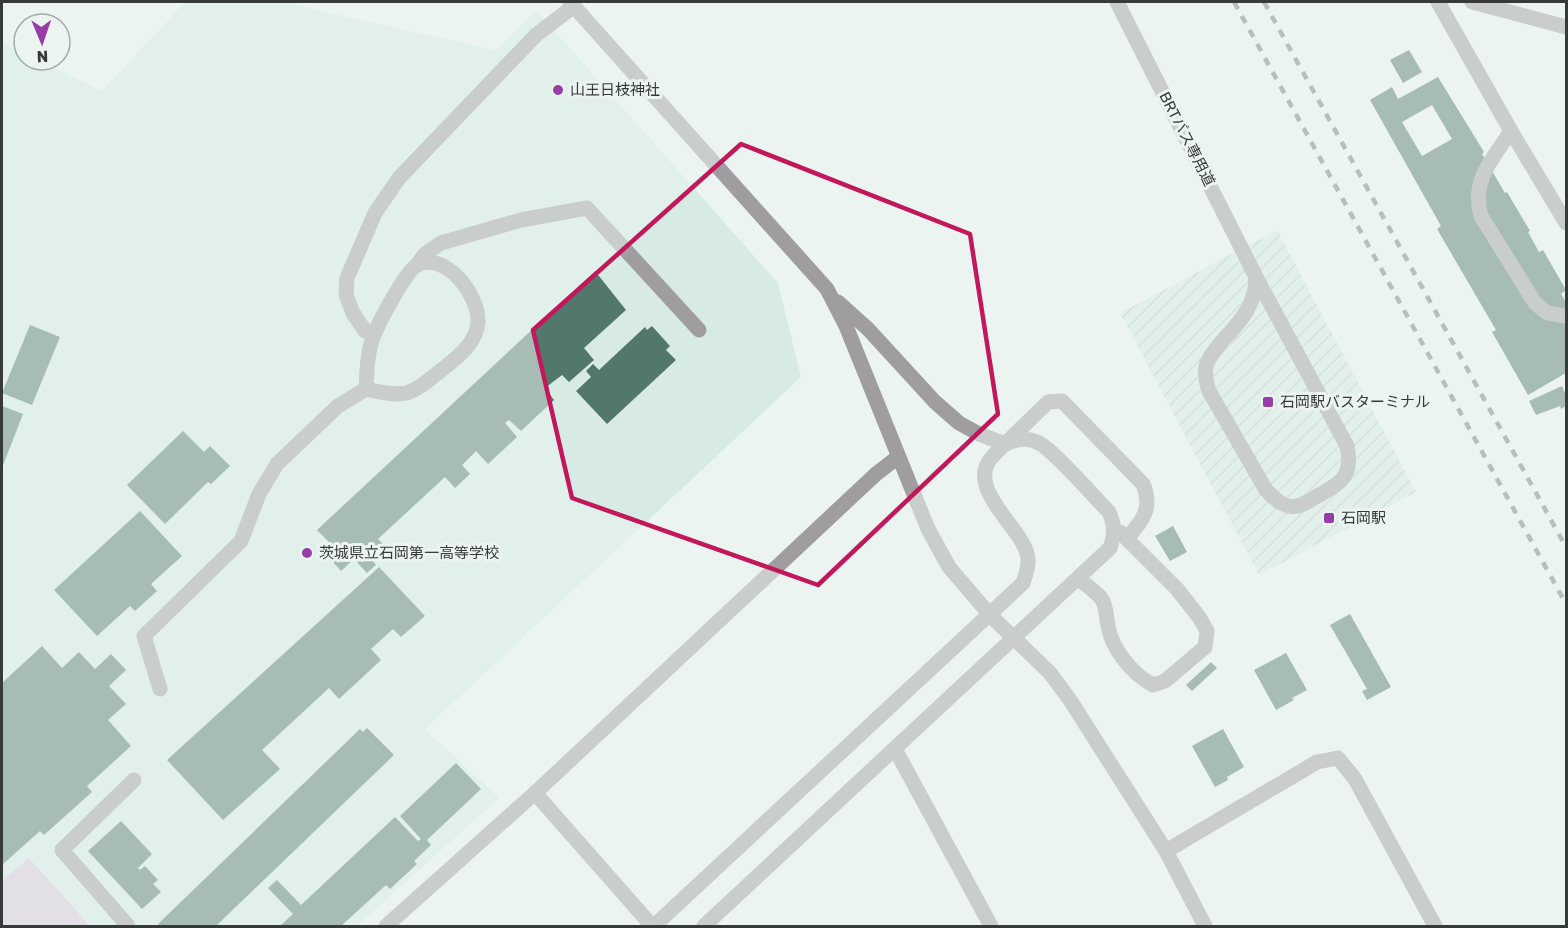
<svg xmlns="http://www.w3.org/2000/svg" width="1568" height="928" font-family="Rubik,'Noto Sans JP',sans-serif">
	<defs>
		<pattern id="industrial-furrows" width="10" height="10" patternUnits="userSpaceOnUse" patternTransform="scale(1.5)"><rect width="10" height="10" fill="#d8eae4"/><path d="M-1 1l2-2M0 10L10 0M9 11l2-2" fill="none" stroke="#bac9c4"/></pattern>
	</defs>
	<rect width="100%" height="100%" fill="#ebf4f1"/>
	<path fill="#d8eae4" d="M185 2H288L330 13 496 50 536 10 778 283 801 377 425 729 499 798 357 926H2V43L24 54V60H37L102 91Z"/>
	<path fill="url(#industrial-furrows)" d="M1277 230 1416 492 1259 575 1120 313Z"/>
	<path fill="#d7c6da" d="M29 858 90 926H2V881Z"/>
	<g fill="#52786c" fill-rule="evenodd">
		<path d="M1409 50 1422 72 1403 83 1390 60Z"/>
		<path d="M1438 77 1484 152 1482 154 1505 193 1507 192 1530 231 1528 232 1539 252 1543 250 1566 290 1561 294 1566 302V373L1528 395 1492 332 1496 330 1437 229 1441 226 1370 100 1392 87 1398 99ZM1432 105 1452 139 1422 156 1402 122Z"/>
		<path d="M595 271 626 310 584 348 594 360 569 382 562 375 545 388 554 400 521 431 509 420 505 423 517 437 488 464 476 451 462 465 470 474 455 488 445 477 378 539 387 548 373 561 376 565 367 573 354 559 341 571 321 549 329 542 317 530Z"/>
		<path d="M30 325 60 337 32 405 2 393Z"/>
		<path d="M652 326 670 346 666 350 676 360 607 424 576 391 591 377 586 371 593 364 599 370 645 327 647 330Z"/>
		<path d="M1562 386 1566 396V406L1561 409 1560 406 1536 415 1529 401Z"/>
		<path d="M2 406 23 414 2 468Z"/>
		<path d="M183 431 204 452 210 446 230 466 211 484 208 482 165 524 127 485Z"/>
		<path d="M140 511 182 556 151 584 157 591 135 611 130 606 97 636 54 590Z"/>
		<path d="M1173 526 1187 552 1170 561 1155 536Z"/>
		<path d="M379 567 425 616 401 637 393 629 371 649 381 660 339 699 329 688 262 750 280 769 223 820 167 760Z"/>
		<path d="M1350 614 1391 687 1367 700 1362 691 1367 689 1330 625Z"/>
		<path d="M42 646 62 668 79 652 95 669 111 654 126 670 109 686 126 704 108 720 131 746 87 786 92 792 44 835 40 831 2 865V683Z"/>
		<path d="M1286 653 1307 690 1292 698 1294 700 1276 710 1254 670Z"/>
		<path d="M1211 662 1217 668 1192 691 1186 685Z"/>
		<path d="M367 728 394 755 216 926H161L158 924 360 729 363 732Z"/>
		<path d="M1223 729 1244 767 1227 777 1228 780 1215 787 1192 746Z"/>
		<path d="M456 763 481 789 427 840 431 845 414 861 417 864 390 889 386 885 341 926H280L293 914 268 888 277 880 301 905 395 817 418 841 421 839 400 816Z"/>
		<path d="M121 821 152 854 138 868 140 870 145 866 158 880 153 884 161 892 142 909 88 851Z"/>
	</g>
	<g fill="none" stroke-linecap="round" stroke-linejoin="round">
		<g stroke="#9f9da0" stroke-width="15">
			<path d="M570 2 827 289 846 326 928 529 949 567 990 615 1050 673 1070 700 1166 851 1205 926"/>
			<path d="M1117 2 1256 277 1347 446C1354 478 1339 484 1314 498 1306 503 1298 508 1288 506 1279 504 1272 496 1266 490L1209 391C1206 382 1204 371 1207 363 1211 354 1218 346 1224 339 1241 321 1256 304 1256 277"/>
			<path d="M1438 2 1511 131 1566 223"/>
			<path d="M1472 2 1566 27"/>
			<path d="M1511 131C1492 160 1471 180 1481 216L1535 303 1547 313 1566 316"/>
			<path d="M416 266 425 254 441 243 521 220 587 208 699 330"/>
			<path d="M838 302 868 329 935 402 959 423 979 434 1005 444 1048 402 1062 401 1143 484C1153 507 1143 521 1127 538"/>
			<path d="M374 335 365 331 353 313 346 295 347 278 375 213 399 178 536 35 574 6"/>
			<path d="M1079 579C1086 585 1095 591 1101 598 1107 606 1106 617 1108 626 1112 649 1132 674 1153 685L1165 681 1205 647 1207 631 1199 617 1177 589 1120 532"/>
			<path d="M160 689 144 636 241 541 259 494 277 464 338 406 366 389C367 371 367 352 374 335 379 322 406 271 417 265 446 251 479 295 478 322 477 342 458 357 444 368 410 395 409 399 366 389"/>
			<path d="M895 749 991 926"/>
			<path d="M535 793 652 926"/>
			<path d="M1166 851 1317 762 1338 758 1355 779 1435 926"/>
			<path d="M128 926 62 850 134 780"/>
			<path d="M386 926 535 793 876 474 898 457"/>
			<path d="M654 926 1023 583C1027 571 1031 560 1025 548 1015 523 965 485 993 456 998 451 1003 444 1010 442 1020 439 1027 438 1037 442 1052 448 1095 498 1109 512 1115 526 1115 534 1110 548L704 926"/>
		</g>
		<g stroke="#797f7d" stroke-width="4.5" stroke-dasharray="8 8" stroke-linecap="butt">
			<path d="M1234 2 1566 604"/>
			<path d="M1264 2 1566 547"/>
		</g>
	</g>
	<path d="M0 0H1568V928H0ZM741 144 970 234 998 414 818 585 572 498 533 330Z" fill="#ebf4f1" fill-opacity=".55" fill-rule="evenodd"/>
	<path fill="none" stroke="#c2185b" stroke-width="4.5" stroke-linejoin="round" d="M741 144 970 234 998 414 818 585 572 498 533 330Z"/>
	<g fill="#973da8" stroke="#ebf4f1" stroke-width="2">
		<circle cx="558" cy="90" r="6"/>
		<rect x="1262" y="396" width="12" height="12" rx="3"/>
		<rect x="1323" y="512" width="12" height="12" rx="3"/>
		<circle cx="307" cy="553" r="6"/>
	</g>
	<g text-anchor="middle" stroke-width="6" stroke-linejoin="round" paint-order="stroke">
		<g font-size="15" fill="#363a39" stroke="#ebf4f1" text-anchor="start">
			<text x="570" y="95">山王日枝神社</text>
			<text x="1280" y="407">石岡駅バスターミナル</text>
			<text x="1341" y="523">石岡駅</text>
			<text x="319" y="558">茨城県立石岡第一高等学校</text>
		</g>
		<g font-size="15" fill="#363a39" stroke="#ebf4f1">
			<text transform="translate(1187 139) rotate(63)" y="5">BRTバス専用道</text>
		</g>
	</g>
	<rect width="1568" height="928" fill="none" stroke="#363a39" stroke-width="6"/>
	<g transform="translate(42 42) rotate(178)"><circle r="28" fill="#ebf4f1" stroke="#a3aaa7" stroke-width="1.5"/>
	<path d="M0-4.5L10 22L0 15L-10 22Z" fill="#973da8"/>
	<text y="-9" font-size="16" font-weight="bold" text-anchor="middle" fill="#363a39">N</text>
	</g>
</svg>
